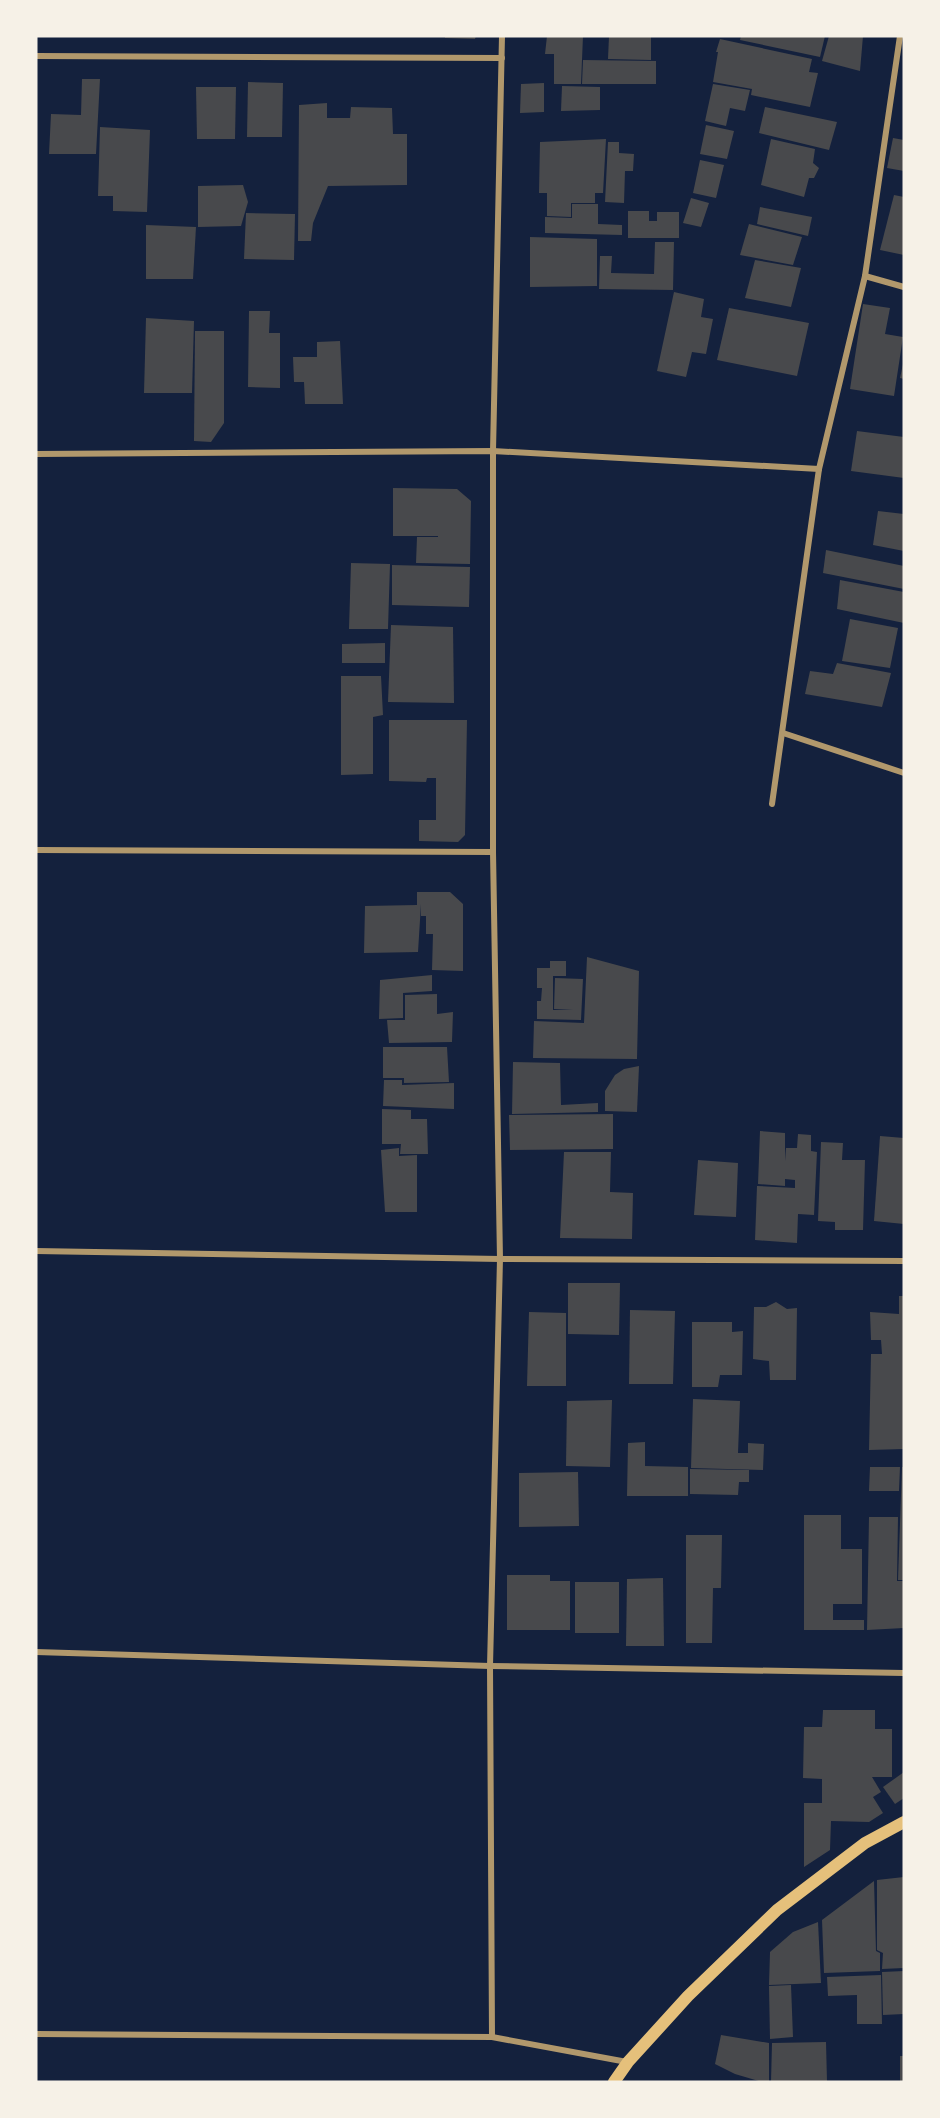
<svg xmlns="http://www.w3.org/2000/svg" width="940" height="2118" font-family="'IBM Plex Sans',sans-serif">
	<rect width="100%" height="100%" fill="#14213d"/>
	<g fill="#48494c">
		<path d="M445 36H476L475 39 445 38Z"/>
		<path d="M547 36H583L581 84H554V54H545Z"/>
		<path d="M609 36H651V60L608 59Z"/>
		<path d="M741 36H825L820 57 740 40Z"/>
		<path d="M829 36H863L860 71 822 61Z"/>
		<path d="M720 39 812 59 809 72 818 73 810 107 751 95 752 89 713 82 718 52H716Z"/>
		<path d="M583 60 656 61V84H582Z"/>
		<path d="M82 79H100L96 154H49L51 114 81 115Z"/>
		<path d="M248 82 283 83 282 137H247Z"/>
		<path d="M544 83V112L520 113 521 84Z"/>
		<path d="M713 84 750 90 745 111 730 108 726 126 705 121Z"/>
		<path d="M562 86 600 87V110L561 111Z"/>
		<path d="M196 87H236L235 139H197Z"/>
		<path d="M327 103V118H350L351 107 392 108 393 134H407V185L328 186 313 223 311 241H298L299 105Z"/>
		<path d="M765 107 837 122 829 150 759 133Z"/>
		<path d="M706 125 734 131 727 159 700 154Z"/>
		<path d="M100 127 150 130 147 212 113 211V196H98Z"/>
		<path d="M893 138 904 140V171L887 168Z"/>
		<path d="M606 139 603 193H595V203H571V217L547 216V193H539L540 142Z"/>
		<path d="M771 139 815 149 813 163 819 168 814 178H809L804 197 761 185Z"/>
		<path d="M608 142H619V153L634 154 633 171H625L624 203 605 202Z"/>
		<path d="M700 160 724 165 716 198 693 193Z"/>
		<path d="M243 185 248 202 241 226 198 227V186Z"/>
		<path d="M894 195 904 197V255L880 250Z"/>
		<path d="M691 198 709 203 701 227 683 223Z"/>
		<path d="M572 204H598V224L622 225V235L545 233V217L572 218Z"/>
		<path d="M760 207 812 217 808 236 757 224Z"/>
		<path d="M628 211H649V221H657V212H679V238H628Z"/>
		<path d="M246 213 295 214 294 260 244 259Z"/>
		<path d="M749 224 802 237 793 265 740 255Z"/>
		<path d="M146 225 196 227 193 279H146Z"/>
		<path d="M530 237 597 239V286L530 287Z"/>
		<path d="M655 242H674L673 290 599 289 600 256H612L611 273 654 274Z"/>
		<path d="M755 260 801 268 791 307 745 298Z"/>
		<path d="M674 292 704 299 701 317 713 319 706 354 692 352 686 377 657 371Z"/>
		<path d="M863 304 890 308 885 334 903 337 894 396 850 389Z"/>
		<path d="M729 308 809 323 797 376 717 360Z"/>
		<path d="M249 311H270L269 333H280V388L248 387Z"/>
		<path d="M146 318 194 321 192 393H144Z"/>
		<path d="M195 331H224V423L211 442 194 441Z"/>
		<path d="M340 341 343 404H305L304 382H294L293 357H317V342Z"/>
		<path d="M903 364H904V379L900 378Z"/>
		<path d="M857 431 904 437V478L851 471Z"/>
		<path d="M393 488 457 489 471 501 470 564 416 563 417 537H438V536H393Z"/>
		<path d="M878 511 904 514V551L873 545Z"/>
		<path d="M826 550 904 566V589L823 573Z"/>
		<path d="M351 563 390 564 388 629H349Z"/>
		<path d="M392 565 470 567 469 607 392 605Z"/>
		<path d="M840 580 904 592V623L837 609Z"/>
		<path d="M850 619 898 628 890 668 842 661Z"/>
		<path d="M391 625 453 627 454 703 388 702Z"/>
		<path d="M385 643V663H342V644Z"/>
		<path d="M837 663 891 673 882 707 805 694 810 671 833 674Z"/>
		<path d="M341 676H381L383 715 373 717V774L341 775Z"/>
		<path d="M389 720H467L465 835 458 842 419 841V820H436V778H427L426 782 389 781Z"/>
		<path d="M417 892H450L463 904V971L432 970 433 934H426V916H421V904L418 952 364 953 365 906 417 905Z"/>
		<path d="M587 957 639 971 637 1059 533 1058 534 1021 584 1023Z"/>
		<path d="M550 961H566V976H553V1010H573L554 1009 555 978 583 979 581 1020 537 1019V1001H541L542 988H537V968H550Z"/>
		<path d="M432 975V991L403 993V1018L379 1019 380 980Z"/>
		<path d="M437 994V1014L453 1012 452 1042 389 1043 387 1020H405V995Z"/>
		<path d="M383 1047H447L449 1082 404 1083V1078H383Z"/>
		<path d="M513 1062 560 1063 561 1105 598 1103V1112L512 1114Z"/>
		<path d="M639 1066 637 1112 605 1111V1091L615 1075 624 1069Z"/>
		<path d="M384 1080H402V1085L454 1083V1109L383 1106Z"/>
		<path d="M382 1109 411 1110V1119H427L428 1154H400L401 1144H382Z"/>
		<path d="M613 1114V1149L510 1150 509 1115Z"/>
		<path d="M760 1131 785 1133V1161L786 1148H797L798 1134 811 1135V1151L817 1152 814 1215 798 1214 797 1243 755 1240 757 1186 795 1188V1180L785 1179V1186L758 1184Z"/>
		<path d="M880 1136 904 1138V1224L874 1221Z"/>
		<path d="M821 1142 843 1143 842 1160H865L863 1230H835V1222L818 1221Z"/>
		<path d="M399 1148V1156L417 1155V1212H385L381 1150Z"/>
		<path d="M564 1152H611L610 1192 633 1193 632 1239 560 1238Z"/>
		<path d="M698 1160 738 1163 736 1217 694 1215Z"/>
		<path d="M568 1283H620L619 1335 568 1334Z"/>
		<path d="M899 1296H904V1449L869 1450 871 1354H882L881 1340H871L870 1312 899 1314Z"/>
		<path d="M776 1302 787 1309 797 1308 796 1380H770L769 1361 753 1359 754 1307H766Z"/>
		<path d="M630 1310 675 1311 673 1384H629Z"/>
		<path d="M529 1312 566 1313V1386H527Z"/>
		<path d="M692 1322H732V1332L743 1331 742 1375H720L718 1387H692Z"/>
		<path d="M693 1399 740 1401 738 1453H748V1443L764 1444 763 1470 691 1468Z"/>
		<path d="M612 1400 610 1467 566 1466 567 1401Z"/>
		<path d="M645 1442V1466L688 1467V1496H627L628 1443Z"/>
		<path d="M870 1467H900L899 1491H869Z"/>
		<path d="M902 1467H904V1580H898Z"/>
		<path d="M690 1469 749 1470V1482H739L738 1495 690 1494Z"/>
		<path d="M578 1472 579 1526 519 1527V1473Z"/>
		<path d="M804 1515H841V1549H862V1604H833V1620H864V1630H804Z"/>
		<path d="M869 1517H898L897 1581H904V1628L867 1630Z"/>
		<path d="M686 1535H722L721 1588H713L712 1643H686Z"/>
		<path d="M507 1575H550V1581H570V1630H507Z"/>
		<path d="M663 1578 664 1646H626L627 1579Z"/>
		<rect x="575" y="1582" width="44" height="51"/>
		<path d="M823 1710H875V1729H892V1777H872L881 1792 873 1797 883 1813 869 1822 831 1821 830 1850 804 1867V1803H822V1779L803 1778 804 1727H822Z"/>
		<path d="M904 1772V1798L895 1804 883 1787Z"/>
		<path d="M904 1877V1968L882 1969 883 1953 877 1950V1880Z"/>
		<path d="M874 1881 876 1951 880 1953V1971L824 1973 822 1920Z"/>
		<path d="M818 1922 821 1983 769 1985 770 1952 793 1932Z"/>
		<path d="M904 1971V2014L883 2015 882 1972Z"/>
		<path d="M881 1975 882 2024H857V1995L828 1996 827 1977Z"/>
		<path d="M791 1985 793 2037 770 2039 769 1986Z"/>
		<path d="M721 2035 769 2043V2082H762L735 2074 715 2064Z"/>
		<path d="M826 2042 827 2082H771L772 2043Z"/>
		<rect x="900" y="2056" width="4" height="26"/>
	</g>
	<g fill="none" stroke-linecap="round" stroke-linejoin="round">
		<g stroke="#b1986c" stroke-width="6">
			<path d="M36 56 502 58"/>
			<path d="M865 276 904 287"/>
			<path d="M36 454 493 451 819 469"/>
			<path d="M783 733 904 773"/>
			<path d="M772 804 819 469 865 276 900 36"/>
			<path d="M36 850 493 852"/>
			<path d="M36 1251 500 1259 904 1261"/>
			<path d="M36 1652 490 1666 904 1673"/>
			<path d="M36 2034 492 2037 627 2062"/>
			<path d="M492 2037 490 1666 500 1259 493 852V451L502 36"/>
		</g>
		<path stroke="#e5c07b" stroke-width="12" d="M614 2082 628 2062 688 1996 777 1910 865 1843 904 1822"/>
	</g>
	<rect width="940" height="2118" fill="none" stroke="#f6f1e7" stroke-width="75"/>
</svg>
